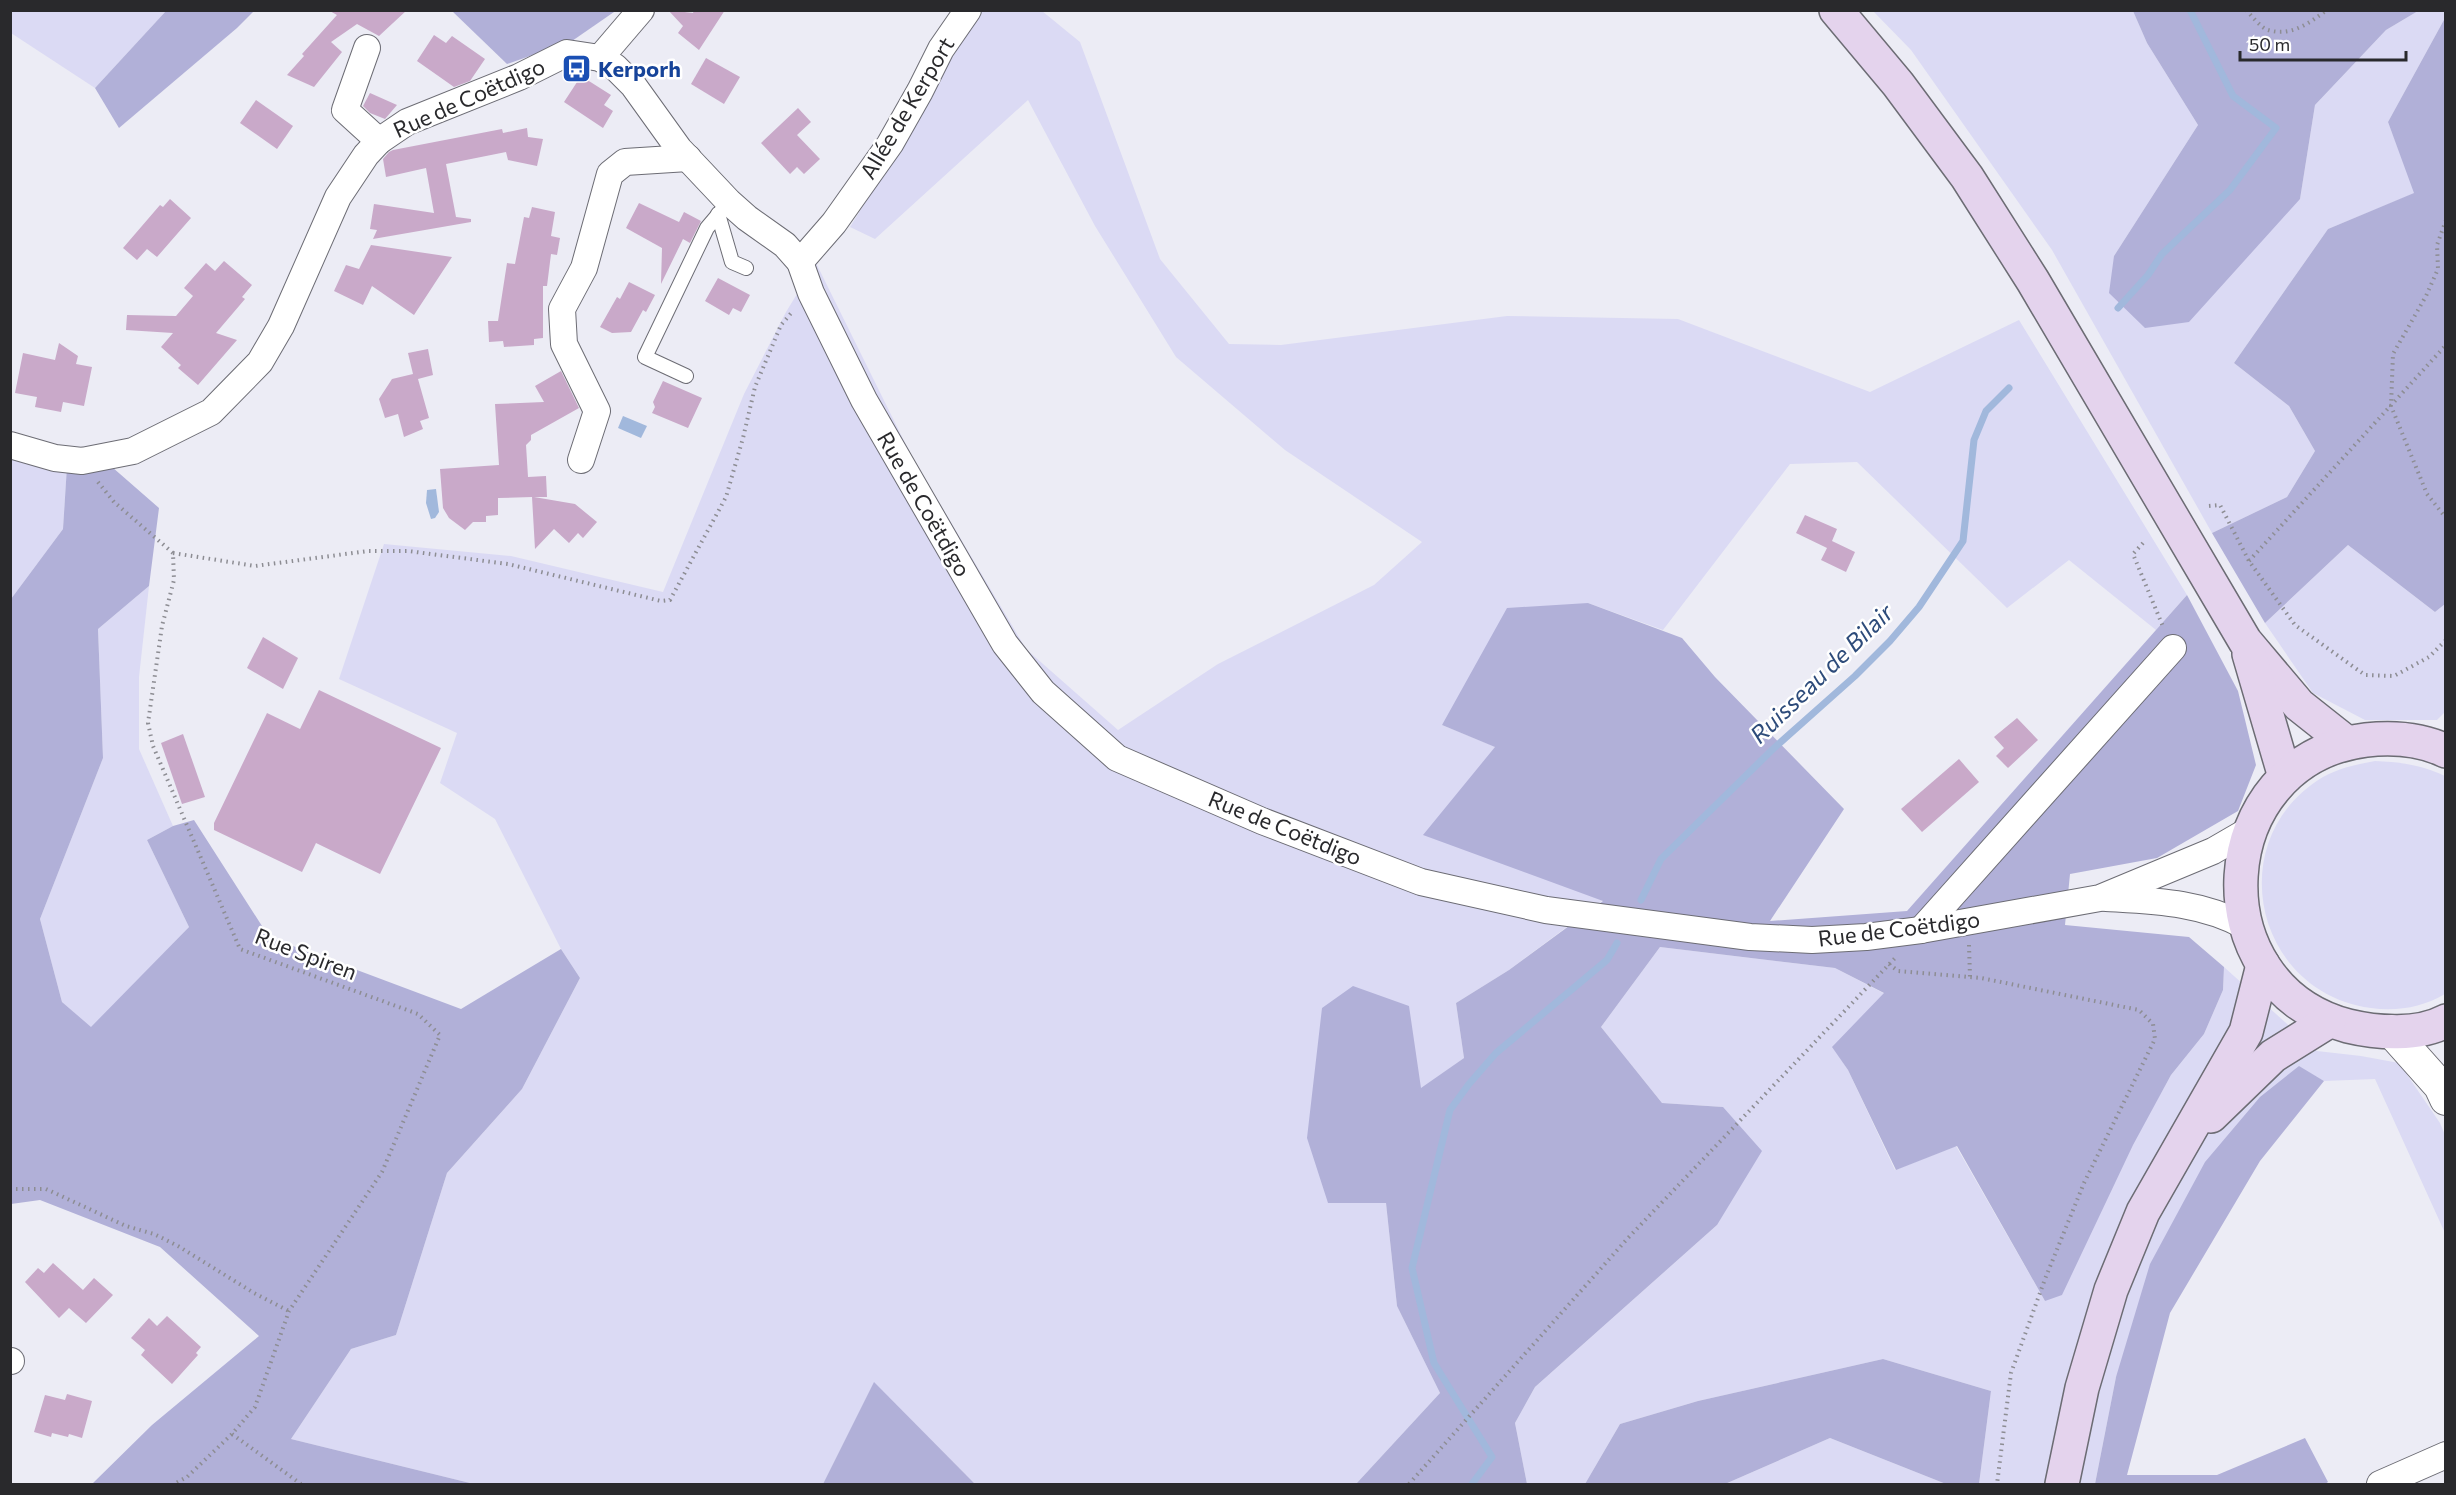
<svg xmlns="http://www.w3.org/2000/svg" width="2456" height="1495" font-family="Commissioner,sans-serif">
	<rect width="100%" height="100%" fill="#ececf5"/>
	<g fill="#dbdaf4">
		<path d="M10 11H166L95 88 11 33Z"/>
		<path d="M981 11H1042L1080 42 1160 259 1229 344 1281 345 1507 316 1678 319 1870 392 2019 320 2187 595 2156 630 2069 560 2007 608 1857 462 1790 464 1663 630 1588 603 1442 725 1496 747 1603 900 1509 970 1456 1003 1464 1058 1421 1089 1386 1203 1397 1306 1440 1393 1356 1484H975L874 1383 823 1484H474L291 1439 351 1349 396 1335 447 1173 522 1089 580 978 561 949 495 819 440 783 457 733 339 679 384 544 511 556 663 592 744 394 786 312 816 263 911 455 1026 649 1118 730 1218 664 1374 585 1422 542 1285 450 1176 357 1095 226 1028 100 875 239 850 227C895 155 936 82 981 11Z"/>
		<path d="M1873 11H2133L2147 43 2198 125 2114 256 2300 199 2315 105 2386 30 2418 11H2445V18L2388 122 2415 193 2328 229 2234 363 2289 406 2315 451 2287 497 2212 533 2052 250 1911 50Z"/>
		<path d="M11 452 67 466 63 529 11 599Z"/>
		<path d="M2348 545 2435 612 2445 604V712L2437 720H2365L2313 693 2265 623Z"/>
		<path d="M149 586 139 677V749L173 826 147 840 189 927 91 1028 62 1002 40 919 103 758 98 629Z"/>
		<path d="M2375 761C2401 762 2422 765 2445 776V994C2423 1007 2396 1012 2371 1008 2253 992 2221 838 2323 777 2339 768 2358 764 2375 761Z"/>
		<path d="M1660 947 1835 968 1885 994 1833 1047 1848 1070 1895 1170 1956 1146 2045 1301 2171 1075 2204 1034 2223 990 2224 967 2317 1051 2361 1056 2399 1063 2440 1123 2445 1135V1233L2375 1079 2324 1081 2299 1067 2116 1377 2095 1484H1979L1991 1391 1883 1359 1698 1401 1620 1424 1585 1484H1527L1515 1423 1535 1387 1717 1225 1723 1107 1662 1103 1601 1027Z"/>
		<path d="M1830 1438 1946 1484H1725Z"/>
	</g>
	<g fill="#b1b0d8">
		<path d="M613 10 614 12 572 41 507 64 452 11Z"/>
		<path d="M166 11H254L237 28 119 128 95 88Z"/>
		<path d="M2133 11H2418L2386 30 2315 105 2300 199 2189 322 2145 328 2109 293 2114 256 2198 125 2147 43Z"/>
		<path d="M2445 18V604L2435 612 2348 545 2265 623 2212 533 2287 497 2315 451 2289 406 2234 363 2328 229 2414 193 2388 122Z"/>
		<path d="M67 466 112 467 159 508 149 586 98 629 103 758 40 919 62 1002 91 1027 189 927 147 840 173 826 194 820 269 937 461 1009 561 949 580 978 522 1089 447 1173 396 1335 351 1349 291 1439 474 1484H92L152 1425 259 1336 160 1247 40 1200 11 1204V599L63 529Z"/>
		<path d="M2187 595 2238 691 2256 765 2238 811 2157 858 2070 874 2065 925 2189 937 2224 967 2223 990 2204 1034 2171 1075 2133 1145 2062 1295 2045 1301 1957 1146 1896 1170 1848 1070 1832 1047 1884 993 1835 968 1660 947 1601 1027 1662 1103 1723 1107 1762 1151 1717 1225 1535 1387 1515 1423 1527 1484H1356L1440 1393 1397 1306 1386 1203H1328L1307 1138 1322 1008 1353 986 1409 1006 1421 1088 1464 1058 1456 1003 1509 970 1603 901 1423 835 1495 747 1442 725 1507 608 1588 603 1682 638 1715 677 1844 809 1770 921 1907 911Z"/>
		<path d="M2299 1066 2324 1081 2260 1161 2170 1313 2127 1475H2217L2305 1438 2328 1482 2325 1484H2095L2116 1377 2150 1264 2205 1162 2260 1097Z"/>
		<path d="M1883 1359 1991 1391 1979 1484H1946L1830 1438 1725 1484H1585L1620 1424 1698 1401Z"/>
		<path d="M874 1382 975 1484H823Z"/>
	</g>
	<g fill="#a1b8dc">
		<path d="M623 416 647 426 641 438 618 428Z"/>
		<path d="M436 489 439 512 435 518 431 519 426 503 427 490Z"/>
	</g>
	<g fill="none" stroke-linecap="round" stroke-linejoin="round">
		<g stroke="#a1b8dc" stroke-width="7">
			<path d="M2118 308 2148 275 2162 254 2230 190 2276 128 2233 96 2190 10"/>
			<path d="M1641 900 1661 859 1773 749 1855 676 1890 641 1919 607 1963 541 1974 440 1986 411 2009 388"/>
			<path d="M1472 1484 1492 1457 1434 1363 1412 1268 1450 1110 1469 1084 1496 1053 1607 960 1617 943"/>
		</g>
	</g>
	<g fill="#c9a9c9">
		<path d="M328 10H407L379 36 357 24 331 42 342 52 314 87 287 75 304 56 302 54 337 15Z"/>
		<path d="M668 10 693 13 694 10H725L699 50 678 33 683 26Z"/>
		<path d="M434 35 446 43 452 36 485 59 470 81 454 87 417 61Z"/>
		<path d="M706 58 740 77 724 104 691 84Z"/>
		<path d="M581 76 611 95 604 105 613 111 603 128 564 102Z"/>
		<path d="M370 93 397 105 385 119 370 113 363 106Z"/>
		<path d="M256 100 293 126 277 149 240 123Z"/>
		<path d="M798 108 811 122 797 135 820 159 804 174 797 167 790 174 761 143Z"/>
		<path d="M527 128 528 137 543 139 537 166 508 160 506 152 446 164 456 217 471 219V222L373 239 377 230 370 229 374 204 434 213 426 168 386 177 383 159 389 152 393 150 502 129 503 133Z"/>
		<path d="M170 199 191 218 157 257 147 249 137 260 123 248 160 205 163 207Z"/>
		<path d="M639 203 679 222 684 212 701 221 690 243 683 239 661 284 662 248 626 228Z"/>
		<path d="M532 207 555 212 551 236 560 238 557 255 551 254 547 286H543V338L534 339V345L504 347 503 341 489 342 488 321H498L507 263 515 264 524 217 529 218Z"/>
		<path d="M371 245 452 257 414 315 372 286 363 305 334 291 346 265 359 269Z"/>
		<path d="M224 261 252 285 242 297 245 299 216 333 237 340 198 385 178 368 181 365 161 347 173 333 126 330 127 315 176 316 193 296 184 288 206 263 215 271Z"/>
		<path d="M718 278 750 295 741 312 733 308 729 315 705 301Z"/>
		<path d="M629 282 655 295 646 312 643 310 631 332 612 333 600 327 617 297 620 299Z"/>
		<path d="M59 343 78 356 76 364 92 367 84 406 63 402 61 412 35 407 37 397 15 393 23 353 55 360Z"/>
		<path d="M428 349 433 375 418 379 429 418 420 421 423 429 404 437 398 414 385 418 379 399 392 379 413 374 408 353Z"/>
		<path d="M561 371 579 408 531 435V440L526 445 528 477 546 476 547 497H534L575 504 597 522 583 538 578 533 569 543 554 529 535 549 532 497 498 498V515L486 516V522H473L465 530 449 518 443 508 440 469 499 465 495 404 544 402 535 386Z"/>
		<path d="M663 381 702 398 688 428 652 413 655 407 653 402Z"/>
		<path d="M1805 515 1837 529 1832 541 1855 552 1846 572 1821 560 1827 548 1796 533Z"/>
		<path d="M263 637 298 658 283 689 247 668Z"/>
		<path d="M319 690 441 748 380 874 316 843 302 872 214 830V823L267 713 300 729Z"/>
		<path d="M2017 718 2038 740 2008 768 1996 756 2004 748 1994 737Z"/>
		<path d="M183 734 205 797 182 804 161 743Z"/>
		<path d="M1959 759 1979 782 1922 832 1901 809Z"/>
		<path d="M53 1263 83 1290 94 1278 113 1295 86 1323 69 1308 59 1318 25 1282 38 1268 44 1273Z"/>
		<path d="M167 1316 201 1347 196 1353 198 1355 172 1384 141 1355 145 1350 131 1338 149 1318 157 1326Z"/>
		<path d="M67 1394 92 1401 82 1438 69 1434 68 1437 52 1433 51 1437 34 1432 45 1395 65 1400Z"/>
	</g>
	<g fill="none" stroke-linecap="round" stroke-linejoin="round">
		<defs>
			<g id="service">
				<path d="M718 214 732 262 746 268"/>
				<path d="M686 376 645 357 707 228 729 202"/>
			</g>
			<g id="minor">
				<path d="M367 48 345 110 379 141"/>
				<path d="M600 58 641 10"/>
				<path d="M800 262 834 223 890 144 920 91 941 49 968 10"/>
				<path d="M10 445 55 458 82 461 133 451 211 412 260 362 281 326 338 197 366 155 379 141 407 122 519 77 567 53 600 58 615 67 633 85 679 149 729 202 747 218 785 245 800 262 811 293 864 400 1005 644 1043 692 1117 758 1262 821 1421 882 1546 910 1750 937 1812 940 1866 937 1921 930 2100 898 2213 851 2251 829"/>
				<path d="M581 460 597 411 564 344 562 309 584 268 610 174 625 162 688 158"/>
				<path d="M2106 898C2155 901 2201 902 2245 926"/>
				<path d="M1921 930 2173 648"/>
				<path d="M10 1361H11"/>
				<path d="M2380 1484 2446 1455"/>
			</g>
			<path id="tertiary" d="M2391 1031 2440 1086 2446 1099"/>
			<g id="secondary">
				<path d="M1836 10 1898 84 1967 177 2033 281 2245 641 2299 705 2347 743"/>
				<path d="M2249 654 2285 777"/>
				<path d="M2446 751C2421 739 2393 737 2366 740 2209 760 2196 986 2348 1026 2377 1033 2418 1036 2446 1021"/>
				<path d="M2211 1116 2273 1056 2329 1021"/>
				<path d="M2062 1484 2082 1388 2111 1290 2143 1212 2246 1032 2263 965"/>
			</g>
		</defs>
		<use href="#service" stroke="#6c6c74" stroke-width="16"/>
		<use href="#minor" stroke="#6c6c74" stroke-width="28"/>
		<use href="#tertiary" stroke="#6c6c74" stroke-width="34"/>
		<use href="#secondary" stroke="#6c6c74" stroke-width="36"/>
		<g stroke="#8d8d93" stroke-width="4" stroke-dasharray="1.5 4.5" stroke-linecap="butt">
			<path d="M2246 10C2252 16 2261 28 2268 30 2291 37 2309 23 2327 10"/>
			<path d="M2446 220 2437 245 2438 269 2426 296 2393 354 2391 406 2427 494 2446 518"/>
			<path d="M98 482 114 502 173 553 174 580 162 626 148 723 153 746 240 949 418 1014 440 1035 382 1172 289 1311 255 1407 232 1434 187 1477 174 1484"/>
			<path d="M2209 506 2220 505 2249 561 2295 625 2365 675 2394 676 2429 657 2446 640"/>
			<path d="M2143 543 2133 554 2164 629"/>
			<path d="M173 553 255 566 368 551H408L508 564 661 601 670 600 726 497 743 438 755 387 781 325 793 311"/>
			<path d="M2249 561 2446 345"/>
			<path d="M1969 945 1970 977"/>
			<path d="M1889 964 1898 971 1981 978 2139 1010 2153 1024 2155 1039 2084 1183 2045 1279 2011 1373 1997 1484"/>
			<path d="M10 1189H46L126 1226 154 1234 178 1246 254 1293 289 1311"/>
			<path d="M232 1434 301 1484"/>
			<path d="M1409 1484 1628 1238 1897 956"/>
		</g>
		<use href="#service" stroke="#fff" stroke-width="14"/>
		<use href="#minor" stroke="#fff" stroke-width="26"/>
		<use href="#tertiary" stroke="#fff" stroke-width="32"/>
		<use href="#secondary" stroke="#e4d3ed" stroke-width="33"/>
	</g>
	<defs>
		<symbol id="bus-square" viewBox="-11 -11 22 22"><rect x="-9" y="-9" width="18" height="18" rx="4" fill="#1a4fb4" stroke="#fff"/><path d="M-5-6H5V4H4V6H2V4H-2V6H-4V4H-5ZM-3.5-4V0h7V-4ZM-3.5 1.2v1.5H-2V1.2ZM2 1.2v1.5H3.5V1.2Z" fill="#fff"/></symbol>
	</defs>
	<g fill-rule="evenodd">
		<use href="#bus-square" x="560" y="52" width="33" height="33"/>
	</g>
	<g text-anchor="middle" stroke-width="5" stroke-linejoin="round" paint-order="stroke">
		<g font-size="22" font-weight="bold" fill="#164399" stroke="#fff" text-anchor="start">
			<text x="598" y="77">Kerporh</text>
		</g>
		<g font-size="22" fill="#29292c" stroke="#fff">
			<text transform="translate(469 98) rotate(-24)" y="8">Rue de Coëtdigo</text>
			<text transform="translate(907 108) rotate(-59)" y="8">Allée de Kerport</text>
			<text transform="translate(924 504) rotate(60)" y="8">Rue de Coëtdigo</text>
			<text transform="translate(1285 828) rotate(22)" y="8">Rue de Coëtdigo</text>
			<text transform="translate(1899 929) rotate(-7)" y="8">Rue de Coëtdigo</text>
			<text transform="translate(306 954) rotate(21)" y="8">Rue Spiren</text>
		</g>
		<g font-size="24" font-style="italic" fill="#2d4b7a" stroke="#fff">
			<text transform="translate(1822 674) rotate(-44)" y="8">Ruisseau de Bilair</text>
		</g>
	</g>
	<rect width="2456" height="1495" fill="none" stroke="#29292c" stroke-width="24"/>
	<path d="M2240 51v9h166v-9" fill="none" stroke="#29292c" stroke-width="3"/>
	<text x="2249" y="51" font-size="18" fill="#29292c" stroke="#ffffff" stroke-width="4.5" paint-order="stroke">50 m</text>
</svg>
